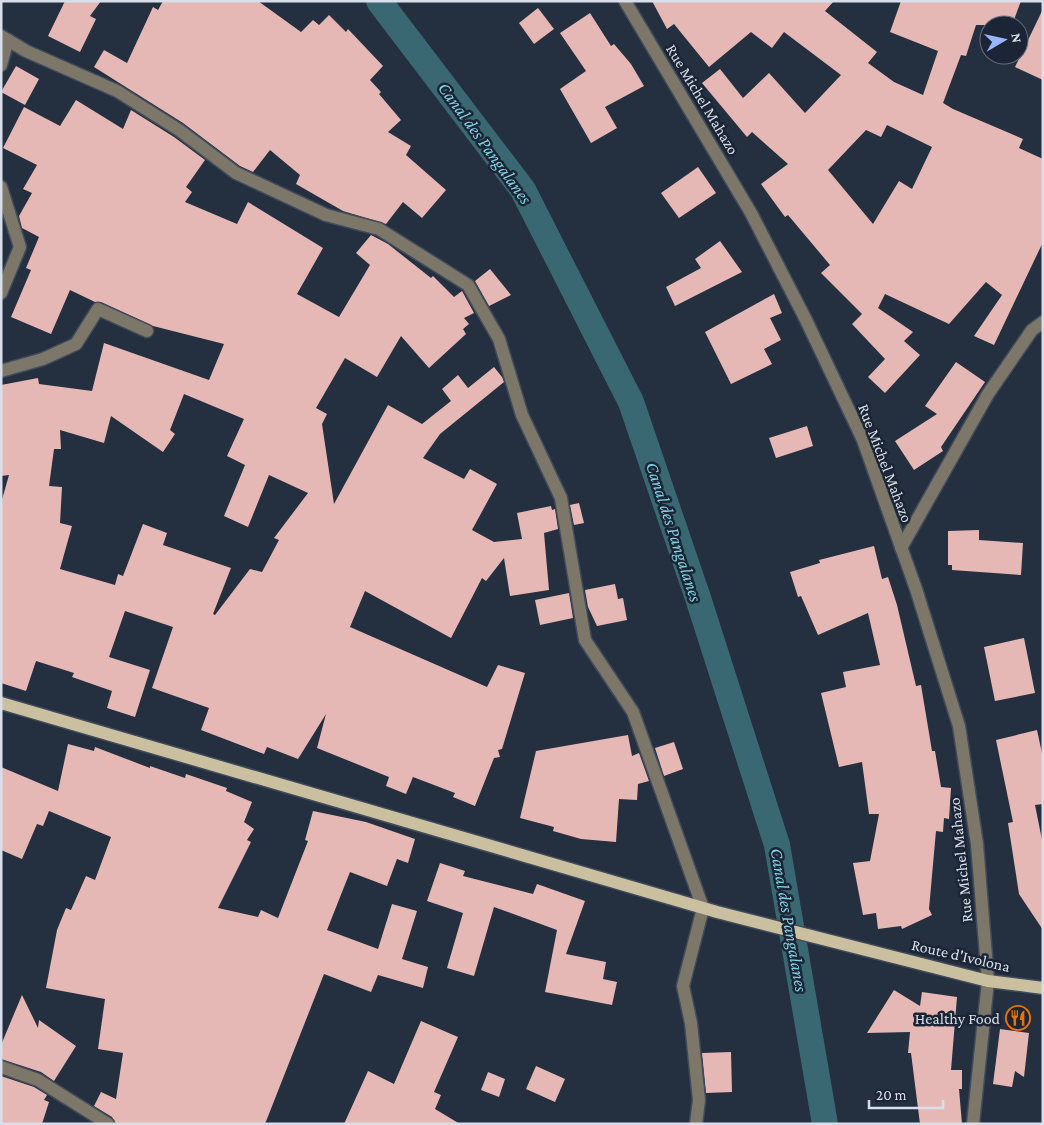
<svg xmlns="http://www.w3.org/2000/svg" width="1044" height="1125" font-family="'Crimson Pro',serif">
	<rect width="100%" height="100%" fill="#242f40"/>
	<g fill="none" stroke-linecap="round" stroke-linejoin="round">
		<path stroke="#396872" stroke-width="26" d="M379 1 523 190 631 402 698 598 777 845 825 1124"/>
	</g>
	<g fill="#e6b8b5" fill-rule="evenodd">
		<path d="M65 1H101L90 16 96 19 80 52 48 36Z"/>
		<path d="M163 1H258L301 32 313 20 319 25 329 15 346 32 348 29 383 66 370 80 381 92 379 94 401 120 388 132 411 146 406 155 446 190 422 218 403 202 386 224 343 211 296 184 300 175 270 150 253 172 240 166 183 123 94 67 104 50 127 63 153 7 158 10Z"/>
		<path d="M652 1H834L825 11 877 52 868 63 894 82 923 95 938 51 890 32 901 1H1021L1012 25H976L966 56 961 55 943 103 953 109 1023 139 1019 148 1043 159V242L994 345 974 336 1002 295 986 282 949 324 885 294 878 308 913 332 904 341 920 355 885 393 868 377 885 359 852 324 862 314 821 273 830 265 788 215 785 217 761 184 788 164 752 132 747 137 702 83 720 69 743 98 769 73 805 113 841 75 784 32 772 48 751 32 709 67 674 24 667 29ZM887 125 932 147 912 189 899 181 873 224 828 170 866 130 881 137Z"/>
		<path d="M538 8 554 29 534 44 519 23Z"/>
		<path d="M1043 9V80L1015 67Z"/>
		<path d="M590 13 611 46 614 44 631 64 644 86 605 107 617 128 591 143 560 89 586 71 560 33Z"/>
		<path d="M16 66 39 79 25 105 1 92Z"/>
		<path d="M76 100 123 129 131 110 174 137 205 160 186 187 192 192 185 202 237 224 248 202 323 248 297 294 339 317 370 265 356 253 371 235 388 244 431 278 433 276 454 297 462 291 474 313 464 318 469 324 463 329 466 334 429 368 401 336 377 377 345 358 316 408 327 414 322 424 334 504 388 405 422 424 451 401 442 389 458 375 468 388 494 367 502 377 504 382 440 434 423 458 464 479 470 469 497 484 472 530 494 542 522 539 517 513 551 506 552 510 555 509 558 529 544 533 549 590 510 596 504 558 486 581 482 578 451 638 365 591 350 627 487 687 498 665 525 673 502 749 498 750 500 757 494 758 475 806 453 797 455 793 413 777 406 794 386 786 389 777 317 748 326 714 298 759 267 747 264 754 201 730 209 708 152 688 173 627 125 611 109 657 150 670 135 717 107 708 112 691 72 677 74 673 36 661 26 691 1 683V503L9 475 1 476V385L38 378 39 384 92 391 104 343 209 380 224 344 153 326 101 302H95L70 290 51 334 11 317 31 270 26 268 39 237 22 228 19 216 32 193 23 189 37 165 3 148 24 107 60 126ZM184 394 244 419 227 456 245 465 224 516 248 527 269 475 308 493 274 538 279 540 262 572 250 569 215 615 213 614 231 568 163 545 167 533 143 524 123 576 118 574 115 585 60 569 72 526 60 523 62 487 49 486 54 449H61L60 430 104 443 111 416 163 452 175 434 170 430Z"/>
		<path d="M698 167 716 193 679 218 661 193Z"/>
		<path d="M720 241 742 272 675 306 666 287 701 268 695 259Z"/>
		<path d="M490 269 511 295 489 306 475 281Z"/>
		<path d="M774 294 782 313 770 318 781 340 764 349 772 364 731 384 705 332Z"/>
		<path d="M956 362 985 382 941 447 943 451 914 470 895 441 937 414 925 406Z"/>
		<path d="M807 426 813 446 776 458 769 438Z"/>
		<path d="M579 503 584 523 574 525 570 505Z"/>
		<path d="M979 530V540L1023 543 1021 575 952 570V565H948V531Z"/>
		<path d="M874 546 882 579 888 577 897 605 916 686 921 685 932 751H935L941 787 951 788 949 819 944 818 943 832 936 831 929 909 932 915 902 929 901 926 878 929 876 913 863 915 853 863 870 861 879 814H869L862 762 839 767 821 693 846 687 843 672 880 665 868 613 818 635 801 596 798 597 790 572 820 563 819 560Z"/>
		<path d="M615 584 618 599 623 598 627 620 597 626 588 607 585 590Z"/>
		<path d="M569 593 573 618 540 625 535 600Z"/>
		<path d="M1024 638 1035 693 995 701 984 647Z"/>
		<path d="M1037 730 1043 758V804L1035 805 1043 845V930L1019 894 1008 823 1013 822 996 740Z"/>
		<path d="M628 735 632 756 639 753 649 781 638 784 637 800 619 799 616 842 581 839 553 831 554 827 520 818 536 751Z"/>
		<path d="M674 742 683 769 664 776 655 748Z"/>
		<path d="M68 744 94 751 95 747 150 768V766L185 778 186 774 227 788 226 791 252 802 244 822 254 829 247 840 251 842 218 908 258 917 261 910 278 918 308 841 305 840 313 811 366 822 415 839 408 863 397 859 387 886 350 872 327 930 378 949 392 904 417 911 402 959 428 967 423 988 378 975 371 992 324 974 265 1124H116L112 1117 94 1106 101 1092 116 1099 123 1053 98 1049 105 999 46 988 57 930 66 908 71 910 86 876 95 880 111 837 49 811 43 826 37 824 22 859 1 850V767L58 791Z"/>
		<path d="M440 863 465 871 463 876 533 894 537 884 585 901 566 954 606 962 603 979 617 982 612 1005 545 992 557 930 494 907 474 976 447 968 463 913 427 901Z"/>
		<path d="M894 990 920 1006 922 992 957 997 951 1070H962V1089H959L962 1124H920L911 1053H908L910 1032 867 1033Z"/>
		<path d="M22 995 38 1028 39 1020 76 1046 54 1081 41 1072 1 1059V1045Z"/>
		<path d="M421 1021 458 1037 434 1092 441 1095 435 1109 460 1124H344L368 1071 394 1084Z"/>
		<path d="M1000 1029 1029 1033 1024 1077 1015 1071 1012 1087 993 1084Z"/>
		<path d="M731 1052 732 1092 706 1093 702 1053Z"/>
		<path d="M536 1066 565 1079 555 1102 526 1089Z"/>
		<path d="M488 1072 505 1079 499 1097 481 1090Z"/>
		<path d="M1 1076 34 1087 47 1095 44 1100 49 1102 42 1124H1Z"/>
	</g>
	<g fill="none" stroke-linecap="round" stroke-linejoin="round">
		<defs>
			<g id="minor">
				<path d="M625 1 751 213 806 320 863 440 916 589 959 726 977 844 988 981 973 1124"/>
				<path d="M1 36 26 51 117 91 179 130 236 173 326 215 379 229 468 285 499 339 522 415 561 498 585 640 633 712 703 908 683 986 691 1023 699 1100 696 1124"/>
				<path d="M1 65 8 40"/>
				<path d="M1 187 20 247 1 293"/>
				<path d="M1 371 43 359 76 344 98 309 147 331"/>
				<path d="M901 548 988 394 1032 330 1043 322"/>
				<path d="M1 1067 38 1080 108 1124"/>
			</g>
			<path id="major" d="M1 703 717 912 988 981 1043 988"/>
		</defs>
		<use href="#minor" stroke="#414b5b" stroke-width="15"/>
		<use href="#major" stroke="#414b5b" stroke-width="15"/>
		<use href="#minor" stroke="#7c7768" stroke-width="12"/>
		<use href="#major" stroke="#cac09f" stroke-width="12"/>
	</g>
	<defs>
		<symbol id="restaurant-ring" viewBox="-11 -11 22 22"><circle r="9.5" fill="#1b2535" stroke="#e8710a" stroke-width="1.5"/><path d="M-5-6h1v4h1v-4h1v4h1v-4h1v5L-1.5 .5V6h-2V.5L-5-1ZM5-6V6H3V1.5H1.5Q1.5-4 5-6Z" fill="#e8710a"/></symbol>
	</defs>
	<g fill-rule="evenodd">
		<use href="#restaurant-ring" x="1004" y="1004" width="28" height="28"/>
	</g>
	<g text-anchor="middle" stroke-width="5" stroke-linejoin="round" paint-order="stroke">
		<g font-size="16" fill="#d8dfea" stroke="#1b2535">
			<text transform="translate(703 99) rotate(59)" y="6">Rue Michel Mahazo</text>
			<text transform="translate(886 463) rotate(69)" y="6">Rue Michel Mahazo</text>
			<text transform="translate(960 860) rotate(-96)" y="6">Rue Michel Mahazo</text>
			<text transform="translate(961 955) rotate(13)" y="6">Route d'Ivolona</text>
		</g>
		<g font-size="16" fill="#d8dfea" stroke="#1b2535" text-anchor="end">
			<text x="1000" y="1024">Healthy Food</text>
		</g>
		<g font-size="18" font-style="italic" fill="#80d2e3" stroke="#1b2535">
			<text transform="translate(485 143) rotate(54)" y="6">Canal des Pangalanes</text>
			<text transform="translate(674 532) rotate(72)" y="6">Canal des Pangalanes</text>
			<text transform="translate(789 920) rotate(80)" y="6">Canal des Pangalanes</text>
		</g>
	</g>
	<rect width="1044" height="1125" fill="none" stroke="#d8dfea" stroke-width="5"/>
	<g transform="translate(1004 40) rotate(81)"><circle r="24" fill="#1b2535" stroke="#676f7d"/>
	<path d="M0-4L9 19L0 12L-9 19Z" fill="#97b6fd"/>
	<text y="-8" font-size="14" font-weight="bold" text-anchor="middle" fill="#d8dfea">N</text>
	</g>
	<path d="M869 1100v8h74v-8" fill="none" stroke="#d8dfea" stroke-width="2.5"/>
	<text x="876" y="1100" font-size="15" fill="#d8dfea" stroke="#1b2535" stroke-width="4" paint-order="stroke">20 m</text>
</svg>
